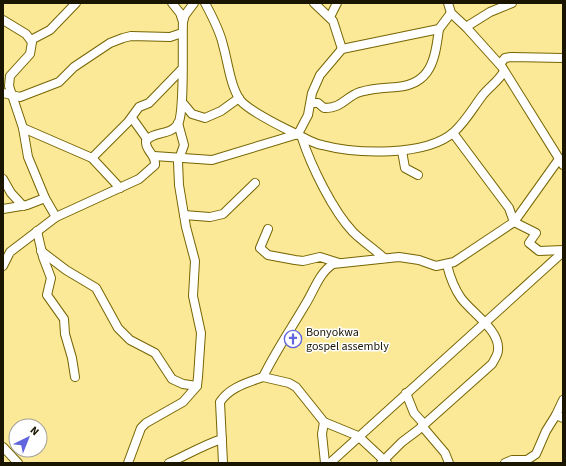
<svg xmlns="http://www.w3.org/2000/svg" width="566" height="466" font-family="'Source Sans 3',sans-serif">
	<rect width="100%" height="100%" fill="#fbe997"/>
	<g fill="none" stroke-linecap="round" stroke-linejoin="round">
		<defs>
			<g id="minor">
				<path d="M172 3 180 13 183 22"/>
				<path d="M205 3C212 16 220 31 223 45 228 62 230 85 240 100 249 111 278 125 292 132 302 136 311 143 322 145 356 154 426 157 454 132 466 121 473 108 482 96 489 87 499 81 504 71"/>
				<path d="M314 3 333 21 342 49"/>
				<path d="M448 3 451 13 466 27 502 67 563 165"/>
				<path d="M330 17 337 3"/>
				<path d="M3 20 26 34 32 42 30 54 10 76 9 86 23 128 28 157 45 198 56 217"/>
				<path d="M466 27 490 12 512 3"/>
				<path d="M31 40 50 30 76 3"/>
				<path d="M500 64 505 58 511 57 563 58"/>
				<path d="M3 93 20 97 59 82 74 67 110 43 123 38 131 36 170 37 182 33"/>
				<path d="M182 102 192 114 205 118 221 111 239 98"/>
				<path d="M311 103H318L324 108C343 108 345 97 360 92 373 88 384 88 397 87 432 84 435 58 439 29"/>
				<path d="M132 118 147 139"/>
				<path d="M23 128 92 158 120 188"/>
				<path d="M453 133 509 208 514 222 536 233 529 243 539 251 563 250"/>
				<path d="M302 138C311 166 333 211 353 232 362 241 374 249 384 258"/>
				<path d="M402 151 405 168 418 175"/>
				<path d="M154 156 212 160 298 134 308 115 312 93 320 75 342 49 439 29 451 13"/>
				<path d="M92 158 128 122 139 107 149 103 182 69"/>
				<path d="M3 179 11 193 23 206"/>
				<path d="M3 209 27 205 45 198"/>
				<path d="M184 215 210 217 223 214 255 183"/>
				<path d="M268 229 260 248 268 255 295 260 303 261 320 257 339 263"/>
				<path d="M37 231 43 257 51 278 47 295 64 319 65 334 72 358 75 377"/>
				<path d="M41 251 66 270 96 288 118 328 130 340 155 353 172 379 183 384 197 386"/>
				<path d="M3 266 10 252 56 217 139 179 155 165C156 154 145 151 146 141 153 131 170 136 178 124 185 112 182 40 183 22L185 15 194 3"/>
				<path d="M263 377 289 383 296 387 324 422 358 436 387 463"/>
				<path d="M406 393 414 413 424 424"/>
				<path d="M556 415 563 400"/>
				<path d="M324 422 322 434 325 463"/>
				<path d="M422 426 445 453 449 463"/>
				<path d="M3 447 18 463"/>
				<path d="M128 463 141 428 146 423 183 402 197 386 198 377 201 333 193 296 195 261 186 227 179 185 178 162 184 145 178 123"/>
				<path d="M169 463C187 455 203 445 222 439"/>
				<path d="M223 463 220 402C230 387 247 383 263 377 275 352 291 329 305 305 314 291 319 273 333 264L399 257 419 260 436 266 454 262 514 222 559 159"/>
				<path d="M330 463 563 252"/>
				<path d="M381 463 402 442 418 430 492 364C494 360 498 355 498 350 500 330 472 313 461 298 454 288 450 277 447 265"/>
				<path d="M505 463 512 460H527L536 454 546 431 556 415 563 418"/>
			</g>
		</defs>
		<use href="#minor" stroke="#766503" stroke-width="10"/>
		<use href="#minor" stroke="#fff" stroke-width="8"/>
	</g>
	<defs>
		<symbol id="church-ring" viewBox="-11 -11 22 22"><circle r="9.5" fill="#fff" stroke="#6065de" stroke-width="1.5"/><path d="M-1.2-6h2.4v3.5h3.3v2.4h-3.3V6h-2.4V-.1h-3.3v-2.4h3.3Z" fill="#6065de"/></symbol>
	</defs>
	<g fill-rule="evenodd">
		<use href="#church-ring" x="283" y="329" width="20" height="20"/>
	</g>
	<g text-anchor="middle" stroke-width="3" stroke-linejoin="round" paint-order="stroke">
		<g font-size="12" fill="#1a1500" stroke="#fff" text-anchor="start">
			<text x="306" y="336">Bonyokwa<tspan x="306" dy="14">gospel assembly</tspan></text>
		</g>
	</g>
	<rect width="566" height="466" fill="none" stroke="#1a1500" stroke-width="8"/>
	<g transform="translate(28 438) rotate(43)"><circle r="19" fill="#ffffff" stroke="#a3a199"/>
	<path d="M0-3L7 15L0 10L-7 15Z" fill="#6065de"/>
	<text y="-6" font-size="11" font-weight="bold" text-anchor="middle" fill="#1a1500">N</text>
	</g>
</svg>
